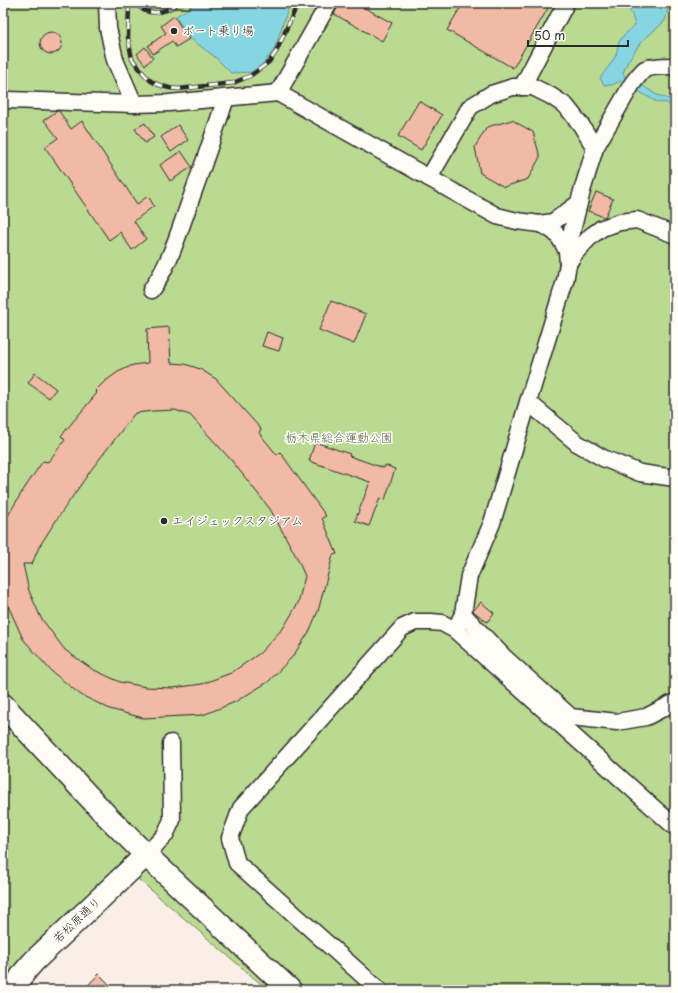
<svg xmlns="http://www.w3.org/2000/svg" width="678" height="993" font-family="'Playpen Sans','Klee One',sans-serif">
	<rect width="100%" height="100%" fill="#faefe6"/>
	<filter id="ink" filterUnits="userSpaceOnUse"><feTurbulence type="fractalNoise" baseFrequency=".025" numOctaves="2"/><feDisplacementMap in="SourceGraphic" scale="8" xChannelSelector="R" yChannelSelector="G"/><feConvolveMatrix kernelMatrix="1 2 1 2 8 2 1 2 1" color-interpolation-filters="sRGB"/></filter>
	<g filter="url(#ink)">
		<path fill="#bad991" stroke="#72825e" d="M3 3H675V990H268L131 873 9 990H3Z"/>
		<g fill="#86d6e2" stroke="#629299">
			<path d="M194 3H290L274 50 262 65 254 72 231 73 215 57 191 39 175 17 192 6Z"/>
			<path d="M626 3H669V5L665 21 641 42 628 61 623 73 625 77 635 81 657 95 675 101V110L667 103 657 102 620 81 612 85H604L600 78 612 62 616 55 619 42 623 36 635 25 632 15Z"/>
		</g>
		<g fill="#f0baa4" stroke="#2b2b2b" fill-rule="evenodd">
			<path d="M340 3H356L392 23 382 41 334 14Z"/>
			<path d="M463 3H551L513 68 447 30Z"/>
			<path d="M174 16 189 39 176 47 172 41 153 54 148 46 166 33 161 26Z"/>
			<circle cx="51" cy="43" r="11"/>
			<path d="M145 47 153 58 145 65 137 54Z"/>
			<path d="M419 101 442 115 421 150 398 136Z"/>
			<path d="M57 111H59L71 129 82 121 137 204 148 196 154 206 134 221 146 239 132 250 120 232 109 240 45 147 58 138 44 120Z"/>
			<path d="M512 120 533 132 540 157 528 179 504 187 480 173 475 147 487 127Z"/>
			<path d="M145 123 154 137 145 143 135 129Z"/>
			<path d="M178 125 188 140 171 152 161 137Z"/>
			<path d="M181 151 192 167 170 181 160 165Z"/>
			<path d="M596 192 613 199 605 217H604L588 211Z"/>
			<path d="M331 301 366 314 354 344 319 330Z"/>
			<path d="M169 327 171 363 185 364 200 369 216 379 261 429 259 433 277 455 280 452 326 516 322 518 337 554 333 555 318 611 309 632 293 656 268 682 235 702 203 715 143 718 110 709 81 695 51 671 23 639 5 599 3 585V524L22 492 43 461 48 462 65 440 61 436 97 393 95 391 104 382 118 372 133 365 148 363 147 329ZM175 410 190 415 232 461 270 509 296 556 305 576 298 603 284 627 260 653 231 673 202 684 173 688 146 687 120 682 92 669 65 650 41 618 29 591 23 564H32L39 547 55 522 91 470 135 413 153 411Z"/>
			<path d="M267 332 283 338 279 351 262 346Z"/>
			<path d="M35 373 56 389 49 398 28 383Z"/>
			<path d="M315 442 350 454 349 456 384 468 385 465 395 469 385 500 380 498 369 526 355 521 370 482 309 461Z"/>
			<path d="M481 602 494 613 487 622 473 611Z"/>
			<path d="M99 974 115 990H83Z"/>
		</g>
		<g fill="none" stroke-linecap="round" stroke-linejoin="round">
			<defs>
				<g id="street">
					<path d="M107 3 108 28 115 60 134 104"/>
					<path d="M522 87 566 3"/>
					<path d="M278 93 329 3"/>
					<path d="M8 100 134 104 169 103 278 93 429 178 470 107 491 94 513 87H533L551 96 566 106 581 125 595 148"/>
					<path d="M429 178 497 216 517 221 540 224 553 222 579 203"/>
					<path d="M540 224C556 230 560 237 567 251"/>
					<path d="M568 264 574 254 591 236 602 228 620 222 637 220 675 235"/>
					<path d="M151 290C169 266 178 235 188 207 201 171 214 134 226 98"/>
					<path d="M528 402 577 443 603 458 640 473 675 478"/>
					<path d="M463 614 475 627 505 658 571 717 617 722 646 717 675 702"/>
					<path d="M455 630 463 614 469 576 492 523 528 402 565 281 568 264 567 251 582 191 595 148 632 84C636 79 640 73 645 69 652 66 667 66 675 66"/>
					<path d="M146 855 165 835 172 820 171 743"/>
					<path d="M379 990 237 863 230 838 241 808 402 628 415 622H431L442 623 455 630 675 827"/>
				</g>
				<g id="secondary">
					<path d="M3 705 107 816 146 855 290 990"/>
					<path d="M16 990C18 978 26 970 34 961L146 855"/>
				</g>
			</defs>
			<use href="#street" stroke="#2b2b2b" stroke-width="19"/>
			<use href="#secondary" stroke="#2b2b2b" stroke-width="25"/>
			<use href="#street" stroke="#fdfcf7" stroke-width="16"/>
			<use href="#secondary" stroke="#fdfcf7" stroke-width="22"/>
			<defs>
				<g id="rail">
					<path d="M129 3 128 38 132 59 144 74 151 81 159 85 169 88 178 89 233 83 250 76 269 62 276 52 298 3"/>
					<path d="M135 3C137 5 140 8 142 9 153 16 169 11 178 3"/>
				</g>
			</defs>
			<use href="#rail" stroke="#2b2b2b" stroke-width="4.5"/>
			<use href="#rail" stroke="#fdfcf7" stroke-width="3" stroke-dasharray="9" stroke-linecap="butt"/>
		</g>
	</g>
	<g fill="#2b2b2b" stroke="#fdfcf7" stroke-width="1.5">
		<circle cx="174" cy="31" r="4"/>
		<circle cx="164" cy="521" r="4"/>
	</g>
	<g text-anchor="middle" stroke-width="3" stroke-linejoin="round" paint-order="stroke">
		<g font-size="12" fill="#2b2b2b" stroke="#fdfcf7" text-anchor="start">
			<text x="182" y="35">ボート乗り場</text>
			<text x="172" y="525">エイジェックスタジアム</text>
		</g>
		<g font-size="12" fill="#565f4a" stroke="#fdfcf7">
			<text x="339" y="442">栃木県総合運動公園</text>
		</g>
		<g font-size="12" fill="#2b2b2b" stroke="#fdfcf7">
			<text transform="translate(77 920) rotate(-43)" y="4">若松原通り</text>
		</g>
	</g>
	<rect width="678" height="993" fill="none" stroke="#fdfcf7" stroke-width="16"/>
	<rect x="8" y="8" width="662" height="977" fill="none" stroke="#2b2b2b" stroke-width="1.5" filter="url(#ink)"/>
	<path d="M528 40v6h100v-6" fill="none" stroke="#2b2b2b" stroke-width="2"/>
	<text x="534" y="40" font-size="12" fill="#2b2b2b" stroke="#fdfcf7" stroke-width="3" paint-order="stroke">50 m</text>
</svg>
